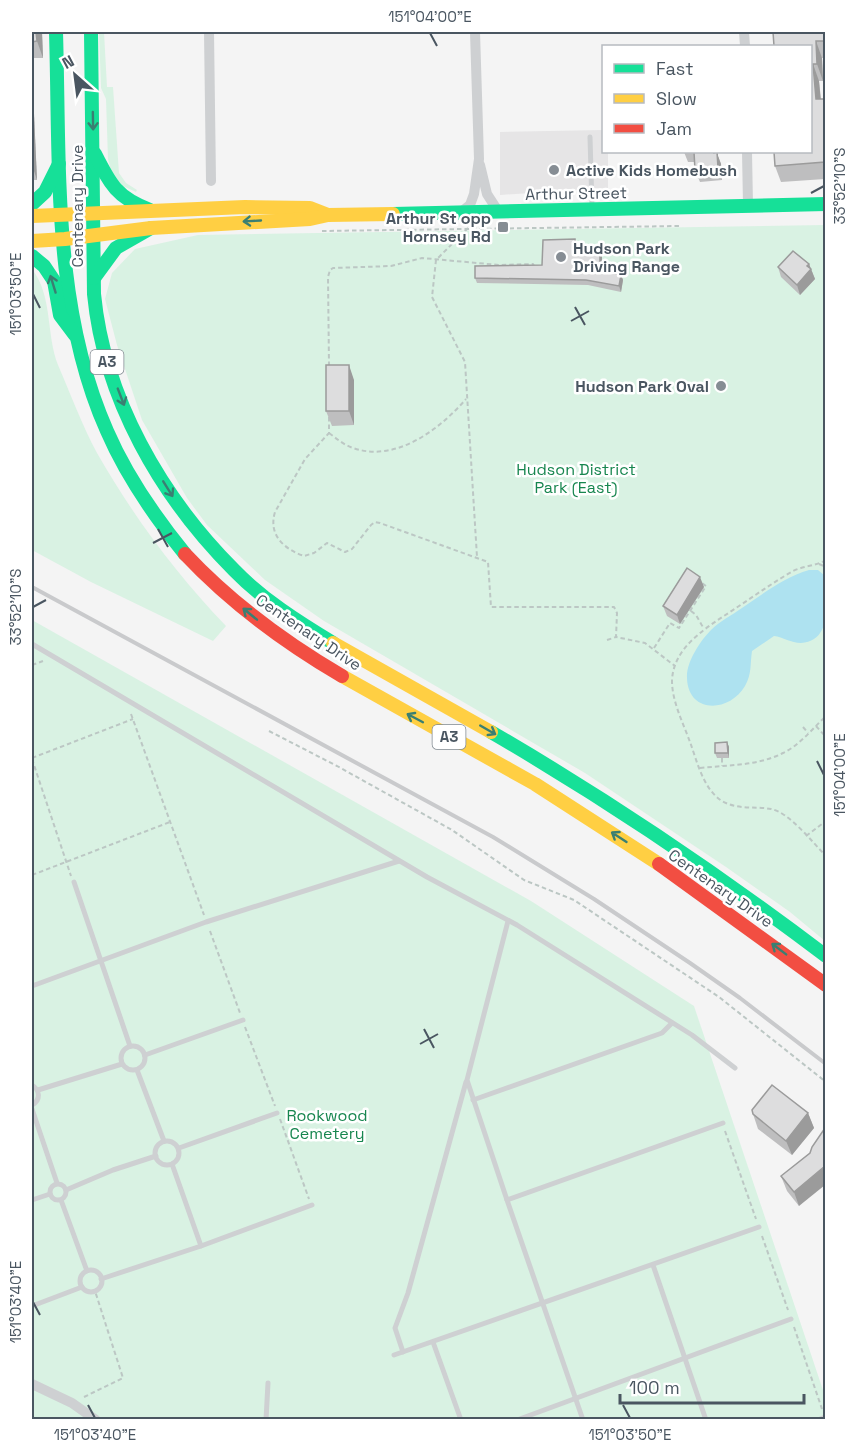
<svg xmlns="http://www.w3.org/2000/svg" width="857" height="1451" font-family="'Space Grotesk',sans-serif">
	<rect width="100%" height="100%" fill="#f4f4f4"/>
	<path fill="#e6e5e6" d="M603 130 604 152H608V188L500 195V132Z"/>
	<g fill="#d9f2e3">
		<path d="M99 32H104L107 87H113L119 173 126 183 137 190 136 192 123 186 112 175 108 159 106 99 101 88Z"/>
		<path d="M825 225V941L790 912 726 867 585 773 324 621 265 580 207 525 187 498 142 420 117 345 105 299 112 273 135 249 198 235Z"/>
		<path d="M32 269C53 296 46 335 58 365 71 395 82 425 97 453 133 516 176 574 226 626L213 641 91 582 32 550Z"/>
		<path d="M32 620 531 901 694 1006 825 1396V1419H32Z"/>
	</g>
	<path fill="#aee2f0" d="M809 570H818L825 576C826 598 834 641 801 643 791 643 783 637 774 636L752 651C750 664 752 674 745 686 729 713 688 714 687 678 686 662 701 640 711 630 720 621 732 615 742 608 763 594 784 577 809 570Z"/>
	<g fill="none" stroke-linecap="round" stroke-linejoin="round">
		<g stroke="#bcc7c4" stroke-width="2" stroke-dasharray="4.5 3" stroke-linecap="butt">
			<path d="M468 228 436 260 432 297 465 362 477 557"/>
			<path d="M322 231 680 226"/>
			<path d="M597 254 602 245"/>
			<path d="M329 366 328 277 330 270 333 268 391 266 422 258 499 265 533 264 535 268"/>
			<path d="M329 417V433L305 459 275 512C268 535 284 549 304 556L314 553 327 543 345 552 352 549 371 525 375 522 380 523 488 562 491 607H614L617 613 616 637 645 643 675 666"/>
			<path d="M329 433C337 439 344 445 353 448 396 463 440 429 466 399"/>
			<path d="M826 560C816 566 803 566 793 571 774 582 757 594 739 606 713 624 673 644 672 681 672 701 683 723 690 742 697 761 703 789 722 801 737 810 755 806 771 809 789 812 813 843 826 856"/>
			<path d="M819 564 826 567"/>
			<path d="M691 611 696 615 704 629"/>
			<path d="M607 640 616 637"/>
			<path d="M654 648 670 623 679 628 706 586 702 583"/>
			<path d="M32 665 43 661"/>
			<path d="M131 714 204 915"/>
			<path d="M816 726 826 737"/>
			<path d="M803 727 808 733"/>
			<path d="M269 731 337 766 452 830 524 880 574 900 719 997 826 1082"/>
			<path d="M32 758 133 719"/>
			<path d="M722 758V766"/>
			<path d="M32 759 71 876"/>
			<path d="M700 768C727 765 758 766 783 753 800 745 812 729 826 716"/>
			<path d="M806 836 826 821"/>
			<path d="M32 875 170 822"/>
			<path d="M210 931 240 1013"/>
			<path d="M245 1027 275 1106"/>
			<path d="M280 1119 309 1199"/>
			<path d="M725 1131 756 1219"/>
			<path d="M762 1236 788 1310"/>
			<path d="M794 1327 822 1409"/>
			<path d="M84 1397 123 1378 95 1291"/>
		</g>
		<g stroke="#ced0d2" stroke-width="5">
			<path d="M590 137 592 207"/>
			<path d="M32 644 427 877 517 925 692 1035 735 1068"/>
			<path d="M74 882 130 1046"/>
			<path d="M508 921 467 1080 507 1200 723 1123"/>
			<path d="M32 986 206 922 399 861"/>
			<circle cx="133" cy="1058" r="12"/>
			<path d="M145 1055 243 1020"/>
			<path d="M137 1070 164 1141"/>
			<path d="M32 1085C40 1090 41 1100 32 1105"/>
			<path d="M38 1090 122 1064"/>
			<path d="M473 1100 662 1033 672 1023"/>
			<path d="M32 1109 57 1183"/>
			<circle cx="167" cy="1153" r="12"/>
			<path d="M179 1148 277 1113"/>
			<circle cx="58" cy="1192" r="8"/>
			<path d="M66 1190 113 1170 156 1156"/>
			<path d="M32 1200 50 1194"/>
			<path d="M61 1200 87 1271"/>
			<path d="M507 1200 583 1420"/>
			<path d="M201 1246 312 1205"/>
			<path d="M653 1265 706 1420"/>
			<circle cx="91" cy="1281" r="11"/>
			<path d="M101 1279 201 1246 172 1164"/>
			<path d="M32 1306 82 1287"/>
			<path d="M433 1342 461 1420"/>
			<path d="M403 1352 395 1328 408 1293 466 1082"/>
			<path d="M394 1355 759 1227"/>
			<path d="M266 1420 268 1383"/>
			<path d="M517 1420 791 1319"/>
			<path d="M818 1420 825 1417"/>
		</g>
		<g stroke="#ced0d2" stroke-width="10">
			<path d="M209 32 211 181"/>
			<path d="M744 32 745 46"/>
			<path d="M747 152 748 205"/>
			<path d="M480 165 487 194 498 211"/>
			<path d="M461 212 470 205 474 194 479 159 475 32"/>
			<path d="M32 1384 72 1403 96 1420"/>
		</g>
		<g stroke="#16e098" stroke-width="14">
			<path d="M56 32C60 164 52 308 107 431 126 475 155 517 185 554"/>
			<path d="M91 32 94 294C104 398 161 497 234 570 262 599 298 622 333 643"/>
			<path d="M95 154C110 184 117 198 150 210"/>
			<path d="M32 204 45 192 59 164"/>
			<path d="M393 214 826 204"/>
			<path d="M32 256 44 266 54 281 60 315 75 335"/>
			<path d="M94 278 116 248 151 228"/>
			<path d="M491 732C608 800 719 875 826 956"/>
		</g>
		<g stroke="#ffcf43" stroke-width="14">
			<path d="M32 216 245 207 310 208 328 215"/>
			<path d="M32 241 65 239 151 228 310 219 328 215 393 214"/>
			<path d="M333 643 491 732"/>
			<path d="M342 676 535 784 659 864"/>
		</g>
		<g stroke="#f24e42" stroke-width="14">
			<path d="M185 554C231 603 284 642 342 676"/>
			<path d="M659 864 826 985"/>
		</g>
		<path stroke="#c9cacc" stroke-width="4" d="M32 587 493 837 594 899 690 963 740 998 826 1064"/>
	</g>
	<g fill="#bebebf">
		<path d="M32 32H42L43 58H32Z"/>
		<path d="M773 32H825V58H822L823 81H819L821 99H825V179L781 182 775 166 810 152Z"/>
		<path d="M32 107 34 114 37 180H32Z"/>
		<path d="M684 152H718V156L721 164 722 180 700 182 695 170V162H688Z"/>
		<path d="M577 244V252H600L602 257V271L621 275 623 280 621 292 588 285 477 283 475 278 542 265Z"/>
		<path d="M809 264 815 279 800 295 781 277 778 267Z"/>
		<path d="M354 380V425L332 426 326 411Z"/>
		<path d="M704 587 680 624 667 616 663 606Z"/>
		<path d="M727 742 729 747V758H717L715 753Z"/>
		<path d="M808 1113 814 1128 792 1155 758 1129 753 1114Z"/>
		<path d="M810 1153 799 1206 787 1191 781 1176Z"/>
	</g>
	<g fill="#9b9b9b">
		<path d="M36 32H42L43 58 37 41Z"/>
		<path d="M816 41 822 58 823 81 817 64Z"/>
		<path d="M813 64 819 81 822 115 816 99Z"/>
		<path d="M32 107 34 114 37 180 32 165Z"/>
		<path d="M714 152H718V156L721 164 722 180 718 168Z"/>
		<path d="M575 239 577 244V258L575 252Z"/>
		<path d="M600 252 602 257V276L600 271Z"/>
		<path d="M809 264 815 279 800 295 797 285Z"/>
		<path d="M621 275 623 280 621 292 619 286Z"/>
		<path d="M349 365 354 380V425L349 411Z"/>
		<path d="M700 577 704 587 680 624 677 615Z"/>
		<path d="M727 742 729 747V758L728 753Z"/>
		<path d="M808 1113 814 1128 792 1155 786 1141Z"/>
		<path d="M825 1166V1185L799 1206 794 1192Z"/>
	</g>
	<g fill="#ddddde" stroke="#9b9b9b" stroke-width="1.5">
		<path d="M32 32H36L37 41 32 42Z"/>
		<path d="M773 32H825V41H816L817 64H813L816 99H825V162L775 166 774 152H810V46H774Z"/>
		<path d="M694 152H714V153L717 152 718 168 695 170Z"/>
		<path d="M575 239V252H600V271L621 275 619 286 586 280 475 278V266L542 265 543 240Z"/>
		<path d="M793 251 809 264 807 266 811 269 797 285 778 267Z"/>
		<rect x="326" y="365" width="23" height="46"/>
		<path d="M687 568 700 577 677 615 663 606Z"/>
		<path d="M727 742 728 753H715V743Z"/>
		<path d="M772 1085 808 1113 786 1141 753 1114 752 1110Z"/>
		<path d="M825 1128V1166L794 1192 781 1176 810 1153 812 1147Z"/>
	</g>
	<defs><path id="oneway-shaft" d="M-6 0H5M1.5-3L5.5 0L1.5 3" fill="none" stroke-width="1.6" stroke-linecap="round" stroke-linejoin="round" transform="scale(1.5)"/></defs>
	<g stroke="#3a7f72">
		<use href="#oneway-shaft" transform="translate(93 121) rotate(89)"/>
		<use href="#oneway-shaft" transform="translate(252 221) rotate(177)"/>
		<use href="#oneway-shaft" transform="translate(53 284) rotate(-107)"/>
		<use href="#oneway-shaft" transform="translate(121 397) rotate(69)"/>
		<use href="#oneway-shaft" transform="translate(168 489) rotate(58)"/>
		<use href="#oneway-shaft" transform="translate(250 614) rotate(-141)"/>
		<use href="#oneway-shaft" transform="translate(415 718) rotate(-152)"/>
		<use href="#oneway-shaft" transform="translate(488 730) rotate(30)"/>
		<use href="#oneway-shaft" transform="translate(619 837) rotate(-147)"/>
		<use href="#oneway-shaft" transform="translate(779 949) rotate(-143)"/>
	</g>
	<path fill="none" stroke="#4a5661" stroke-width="2" d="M430 33 437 46M811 193 824 186M33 294 40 308M575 307 585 325M571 321 589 311M158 529 168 547M153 543 172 533M33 607 46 600M817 761 824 775M424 1029 434 1048M420 1044 438 1034M33 1302 40 1315M88 1405 95 1418M623 1405 630 1418"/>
	<g fill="#868d94" stroke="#fff" stroke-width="2">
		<circle cx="554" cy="170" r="6"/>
		<rect x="497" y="221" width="12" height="12" rx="3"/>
		<circle cx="561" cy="257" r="6"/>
		<circle cx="721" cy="386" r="6"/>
	</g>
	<g text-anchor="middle" stroke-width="5" stroke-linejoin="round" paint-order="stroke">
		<g fill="#fff" stroke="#808990" stroke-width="1.5">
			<rect x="90.5" y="350" width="33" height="24" rx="4.5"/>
			<rect x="432.5" y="725" width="33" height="24" rx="4.5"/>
		</g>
		<g font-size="15" font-weight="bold" fill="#4a5661">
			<text x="107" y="367">A3</text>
			<text x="449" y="742">A3</text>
		</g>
		<g font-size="16" font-weight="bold" fill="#4a5661" stroke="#fff" text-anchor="start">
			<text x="566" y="176">Active Kids Homebush</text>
			<text x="491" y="224" text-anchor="end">Arthur St opp<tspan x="491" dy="18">Hornsey Rd</tspan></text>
			<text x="573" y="254">Hudson Park<tspan x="573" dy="18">Driving Range</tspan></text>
			<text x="709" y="392" text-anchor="end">Hudson Park Oval</text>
		</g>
		<g font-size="16" fill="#4a5661" stroke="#fff">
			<text transform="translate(576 193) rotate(-1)" y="6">Arthur Street</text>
			<text transform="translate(77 206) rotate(-90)" y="6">Centenary Drive</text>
			<text transform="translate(309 632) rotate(34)" y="6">Centenary Drive</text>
			<text transform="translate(721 888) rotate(35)" y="6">Centenary Drive</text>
		</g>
		<g font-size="16" fill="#17864f" stroke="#fff">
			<text x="576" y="475">Hudson District<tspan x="576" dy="18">Park (East)</tspan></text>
			<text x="327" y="1121">Rookwood<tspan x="327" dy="18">Cemetery</tspan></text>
		</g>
	</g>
	<rect width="857" height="1451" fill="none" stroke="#ffffff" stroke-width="66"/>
	<rect x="602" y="45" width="210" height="108" fill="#ffffff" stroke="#b7bbc0" stroke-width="1.5"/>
	<rect x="614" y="64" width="30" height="9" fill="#16e098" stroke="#b7bbc0" stroke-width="1.5"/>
	<text x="656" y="75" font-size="18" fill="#4a5661">Fast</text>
	<rect x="614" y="94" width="30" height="9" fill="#ffcf43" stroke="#b7bbc0" stroke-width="1.5"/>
	<text x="656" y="105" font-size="18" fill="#4a5661">Slow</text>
	<rect x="614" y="124" width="30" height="9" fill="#f24e42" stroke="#b7bbc0" stroke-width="1.5"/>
	<text x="656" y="135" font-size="18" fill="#4a5661">Jam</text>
	<g transform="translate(75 75) rotate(332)" stroke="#ffffff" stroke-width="4.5" paint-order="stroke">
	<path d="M0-4.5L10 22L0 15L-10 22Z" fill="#4a5661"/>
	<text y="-9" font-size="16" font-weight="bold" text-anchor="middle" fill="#4a5661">N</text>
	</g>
	<path d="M620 1394v9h184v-9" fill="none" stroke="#4a5661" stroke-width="3"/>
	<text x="629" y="1394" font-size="18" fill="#4a5661" stroke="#ffffff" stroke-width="4.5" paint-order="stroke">100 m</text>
	<rect x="33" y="33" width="791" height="1385" fill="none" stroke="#4a5661" stroke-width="2"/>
	<g font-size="15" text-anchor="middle" fill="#4a5661">
		<text x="430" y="22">151°04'00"E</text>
		<text transform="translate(840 186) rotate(-90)" y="5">33°52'10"S</text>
		<text transform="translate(16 294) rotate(-90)" y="5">151°03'50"E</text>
		<text transform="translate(16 607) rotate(-90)" y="5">33°52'10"S</text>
		<text transform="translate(840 775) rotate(-90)" y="5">151°04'00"E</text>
		<text transform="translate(16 1302) rotate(-90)" y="5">151°03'40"E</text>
		<text x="95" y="1440">151°03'40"E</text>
		<text x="630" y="1440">151°03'50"E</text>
	</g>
</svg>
